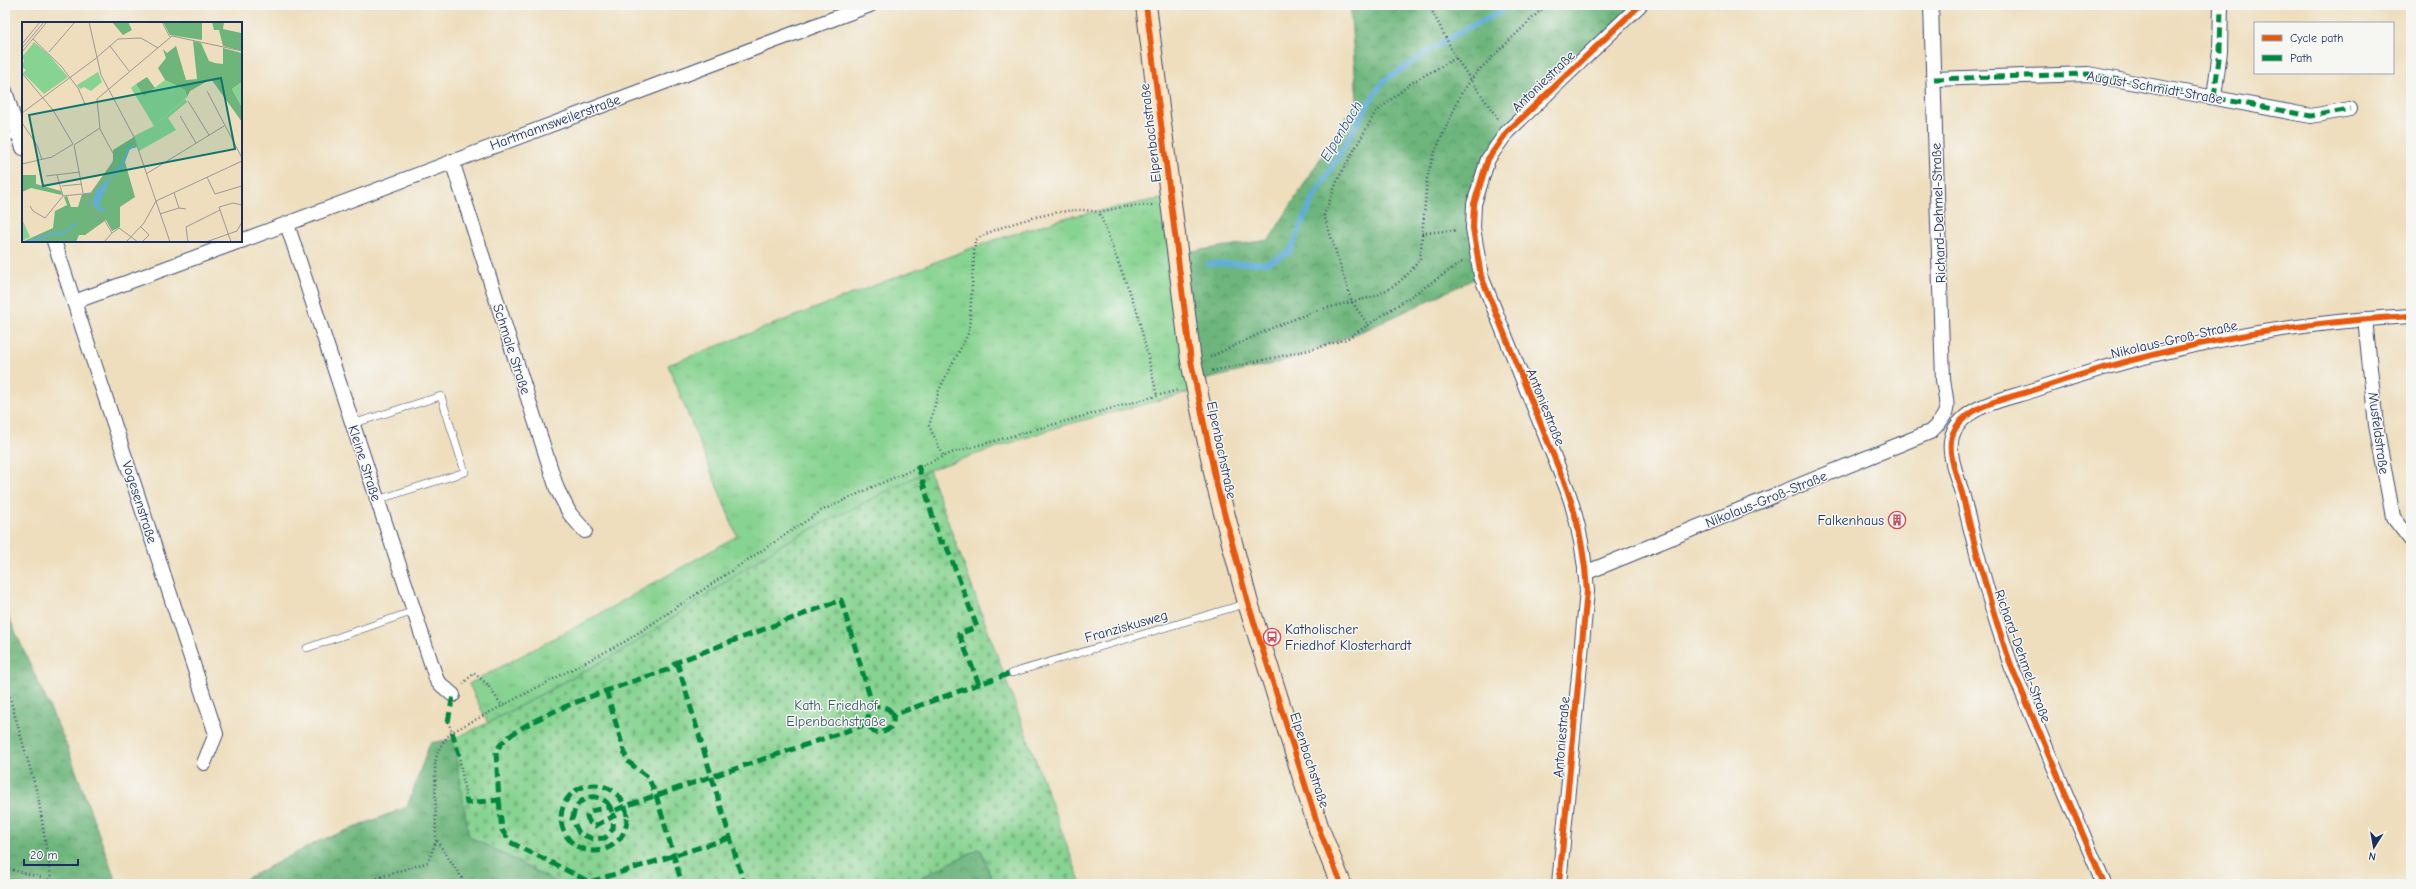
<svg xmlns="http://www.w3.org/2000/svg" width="2416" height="889" font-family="'Comic Neue',sans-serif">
	<defs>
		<pattern id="forest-crowns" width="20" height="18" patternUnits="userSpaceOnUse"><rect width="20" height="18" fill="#6db57b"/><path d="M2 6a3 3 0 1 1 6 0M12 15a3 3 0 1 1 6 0" fill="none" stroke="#599468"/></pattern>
		<pattern id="cemetery-stones" width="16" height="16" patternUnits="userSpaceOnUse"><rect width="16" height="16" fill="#87d391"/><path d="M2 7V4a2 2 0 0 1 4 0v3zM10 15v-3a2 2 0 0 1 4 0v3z" fill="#74b57f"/></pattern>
		<pattern id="park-tufts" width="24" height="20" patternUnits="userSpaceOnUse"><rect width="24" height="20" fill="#87d391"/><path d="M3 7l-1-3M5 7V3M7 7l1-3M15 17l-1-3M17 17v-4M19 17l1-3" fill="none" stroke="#74b57f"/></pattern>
	</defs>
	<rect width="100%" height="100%" fill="#f6f6f2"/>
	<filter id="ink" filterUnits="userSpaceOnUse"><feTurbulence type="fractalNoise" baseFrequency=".025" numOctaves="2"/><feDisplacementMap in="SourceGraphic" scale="8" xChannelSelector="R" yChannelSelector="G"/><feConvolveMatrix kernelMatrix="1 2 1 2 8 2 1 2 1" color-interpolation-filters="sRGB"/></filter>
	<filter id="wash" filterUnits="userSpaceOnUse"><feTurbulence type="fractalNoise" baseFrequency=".012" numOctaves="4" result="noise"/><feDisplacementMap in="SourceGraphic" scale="16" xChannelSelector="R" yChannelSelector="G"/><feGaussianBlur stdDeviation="0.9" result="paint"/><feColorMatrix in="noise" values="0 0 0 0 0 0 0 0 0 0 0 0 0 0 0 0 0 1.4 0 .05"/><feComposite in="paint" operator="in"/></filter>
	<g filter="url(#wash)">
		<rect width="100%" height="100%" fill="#eedebd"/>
		<g fill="url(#forest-crowns)" stroke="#44726c">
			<path d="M1350 5H1632L1484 160C1463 200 1472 235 1476 278L1370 328 1285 361 1199 381 1180 253 1269 240 1357 100Z"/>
			<path d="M5 609 65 741 117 884H5Z"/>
			<path d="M453 739 469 836 560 884H236L319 841 407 807 430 743Z"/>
			<path d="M980 848 994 884H908Z"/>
		</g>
		<path fill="url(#cemetery-stones)" stroke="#518178" d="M929 470 1081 884H994L980 848 908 884H560L469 836 453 739 488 723 629 647 782 544Z"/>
		<path fill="url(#park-tufts)" stroke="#518178" d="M1165 198 1194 391 1061 426 929 470 782 544 629 647 488 723 469 684 601 613 737 536 668 365 982 244 1068 217Z"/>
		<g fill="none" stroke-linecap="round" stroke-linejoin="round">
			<path stroke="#60adda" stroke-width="5.5" d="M1208 264 1268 263 1290 252 1311 203 1374 95 1385 80 1453 36 1513 5"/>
		</g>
	</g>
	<g filter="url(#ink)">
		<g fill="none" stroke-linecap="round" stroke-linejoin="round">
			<defs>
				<g id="lane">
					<path d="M5 138 18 134"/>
					<path d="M352 424 441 396 465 472 377 500"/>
					<path d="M307 648 414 611"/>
					<path d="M1012 673 1248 603"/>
				</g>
				<g id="street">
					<path d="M1934 79 2088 74 2311 116 2350 109"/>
					<path d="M5 91 23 148"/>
					<path d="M2214 97 2220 51 2221 5"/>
					<path d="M452 161 557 489 570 514 585 531"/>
					<path d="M287 224 437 681 453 695"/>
					<path d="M54 241 216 734 204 763"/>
					<path d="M241 241 870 5"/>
					<path d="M74 302 240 241"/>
					<path d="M2365 319 2376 425 2393 517 2411 540"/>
					<path d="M1585 573 1930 432C1952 412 1947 407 1943 380L1931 5"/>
					<path d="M1559 884 1587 591C1585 556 1579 523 1567 489L1481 276 1473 228 1474 204 1488 159 1507 132 1640 5"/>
					<path d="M2104 884 2012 668C1991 610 1976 552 1962 493 1957 476 1947 453 1952 436 1962 405 2007 399 2034 390 2156 348 2282 323 2411 316"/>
				</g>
				<path id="secondary" d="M1146 5 1191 361 1217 486 1248 603 1319 829 1341 884"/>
			</defs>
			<use href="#lane" stroke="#3b496c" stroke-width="8"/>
			<use href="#street" stroke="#3b496c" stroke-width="16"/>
			<use href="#secondary" stroke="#3b496c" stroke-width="22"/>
			<g stroke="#3b496c" stroke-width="2.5" stroke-dasharray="1 3" stroke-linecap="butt">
				<path d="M1429 5 1456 58 1498 119"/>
				<path d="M1152 205 1123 207 1099 212 1137 311 1157 395"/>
				<path d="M1422 233 1457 230"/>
				<path d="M1369 326 1352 302 1324 215 1338 179 1375 113 1411 83 1456 58"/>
				<path d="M1210 357 1274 327 1318 310 1376 296 1398 283 1410 272 1420 259 1427 179 1433 156 1462 92 1477 72 1546 5"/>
				<path d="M1212 371 1309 350 1347 339 1462 262"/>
				<path d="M943 455 929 426 939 390 969 332 975 241C990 227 1059 209 1081 210 1087 210 1093 211 1099 212"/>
				<path d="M5 681 38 796 52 884"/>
				<path d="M463 684 474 673 487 684 503 707"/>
				<path d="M448 722 452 732"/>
				<path d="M459 755 466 798"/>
				<path d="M437 841 466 884"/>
				<path d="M5 868 52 880 60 884"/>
				<path d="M358 884 428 862 436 841 435 765C437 750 442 742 452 732L626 641 821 511 877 485 954 452 1178 390"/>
			</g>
			<use href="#lane" stroke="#fff" stroke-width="7"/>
			<use href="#street" stroke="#fff" stroke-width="14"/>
			<use href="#secondary" stroke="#fde5c5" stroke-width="20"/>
			<g stroke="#00873e" stroke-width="5" stroke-dasharray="10 5" stroke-linecap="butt">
				<path d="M1934 79 2088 74 2311 116 2350 109"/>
				<path d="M2214 97 2220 51 2221 5"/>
				<path d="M918 465 940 542H945L977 627 959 634 979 684 1012 673"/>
				<path d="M677 662 744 884"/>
				<path d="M606 690 627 761 648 777 656 795 682 884"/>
				<path d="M448 722 453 695"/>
				<path d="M867 724 869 712 873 707C882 706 888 706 893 715"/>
				<path d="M452 732 459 755"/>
				<circle cx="594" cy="818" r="33"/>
				<path d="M466 798 467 803 499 800 496 753C504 721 635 681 667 670L677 662 841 600 873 707"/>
				<path d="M499 800 502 830 510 842 590 882 730 838"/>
				<path d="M610 807C603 794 585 793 576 807 574 810 574 815 572 819L579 833 593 839 605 838 613 829 614 816"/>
				<path d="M612 812 610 807 590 811 587 817 590 823 595 826 614 816 612 812 625 806 867 724 874 732C886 734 895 728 893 715L979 684"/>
			</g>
			<defs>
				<g id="cycleway">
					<path d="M1146 5 1191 361 1217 486 1248 603 1319 829 1341 884"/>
					<path d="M1559 884 1587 591C1585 556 1579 523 1567 489L1481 276 1473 228 1474 204 1488 159 1507 132 1640 5"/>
					<path d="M2104 884 2012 668C1991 610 1976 552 1962 493 1957 476 1947 453 1952 436 1962 405 2007 399 2034 390 2156 348 2282 323 2411 316"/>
				</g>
			</defs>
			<use href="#cycleway" stroke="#f6f6f2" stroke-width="8"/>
			<use href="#cycleway" stroke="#e8590c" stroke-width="6"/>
		</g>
	</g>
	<defs>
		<symbol id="building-ring" viewBox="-11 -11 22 22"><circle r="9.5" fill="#f6f6f2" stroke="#d1495b" stroke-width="1.5"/><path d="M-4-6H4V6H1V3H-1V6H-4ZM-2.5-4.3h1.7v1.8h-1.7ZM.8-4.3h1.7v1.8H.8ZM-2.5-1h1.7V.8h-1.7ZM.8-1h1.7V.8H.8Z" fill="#d1495b"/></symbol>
		<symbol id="bus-ring" viewBox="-11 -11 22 22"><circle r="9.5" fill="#f6f6f2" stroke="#d1495b" stroke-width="1.5"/><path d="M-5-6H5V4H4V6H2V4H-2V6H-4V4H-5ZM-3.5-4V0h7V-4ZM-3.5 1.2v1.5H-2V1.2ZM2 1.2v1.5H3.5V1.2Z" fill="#d1495b"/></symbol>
	</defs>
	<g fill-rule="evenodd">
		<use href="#building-ring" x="1887" y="510" width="20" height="20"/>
		<use href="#bus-ring" x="1262" y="627" width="20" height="20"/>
	</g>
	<g text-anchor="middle" stroke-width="3" stroke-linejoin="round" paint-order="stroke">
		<g font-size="14" fill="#1b2f5e" stroke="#f6f6f2">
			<text transform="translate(1543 81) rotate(-44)" y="5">Antoniestraße</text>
			<text transform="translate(2155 87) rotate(10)" y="5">August-Schmidt-Straße</text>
			<text transform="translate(555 122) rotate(-20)" y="5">Hartmannsweilerstraße</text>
			<text transform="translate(1150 133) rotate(-97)" y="5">Elpenbachstraße</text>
			<text transform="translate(1938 213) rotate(-92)" y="5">Richard-Dehmel-Straße</text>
			<text transform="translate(2174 339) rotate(-13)" y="5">Nikolaus-Groß-Straße</text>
			<text transform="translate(512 349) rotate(72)" y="5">Schmale Straße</text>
			<text transform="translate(1546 407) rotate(68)" y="5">Antoniestraße</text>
			<text transform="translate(2379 433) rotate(82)" y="5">Musfeldstraße</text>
			<text transform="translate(1222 450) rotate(78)" y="5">Elpenbachstraße</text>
			<text transform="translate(365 463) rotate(72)" y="5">Kleine Straße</text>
			<text transform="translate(1766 499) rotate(-22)" y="5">Nikolaus-Groß-Straße</text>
			<text transform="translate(140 502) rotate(72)" y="5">Vogesenstraße</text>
			<text transform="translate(1126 626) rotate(-16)" y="5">Franziskusweg</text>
			<text transform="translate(2023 656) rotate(70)" y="5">Richard-Dehmel-Straße</text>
			<text transform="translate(1561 737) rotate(-85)" y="5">Antoniestraße</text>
			<text transform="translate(1310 760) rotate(72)" y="5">Elpenbachstraße</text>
		</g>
		<g font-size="14" fill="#1b2f5e" stroke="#f6f6f2" text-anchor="end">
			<text x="1884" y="525">Falkenhaus</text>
			<text x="1285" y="634" text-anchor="start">Katholischer<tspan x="1285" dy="16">Friedhof Klosterhardt</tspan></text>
		</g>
		<g font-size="14" fill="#36586b" stroke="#f6f6f2">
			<text x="836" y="710">Kath. Friedhof<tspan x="836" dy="16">Elpenbachstraße</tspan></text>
		</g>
		<g font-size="15" font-style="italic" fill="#305583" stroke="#f6f6f2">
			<text transform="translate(1341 131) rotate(-59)" y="5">Elpenbach</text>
		</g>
	</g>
	<g transform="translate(22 22)">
		<rect width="220" height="220" fill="#eedebd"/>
		<path d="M90 0H106L110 8 101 13ZM141 0H180V18L148 13ZM190 0H202L201 7 219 11 220 29 201 24 197 8H192ZM171 19 179 21 187 39 193 41 201 42V26L220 31V60L210 67 220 85V100L189 57 168 69 165 75 163 68 143 58 136 46 144 36 141 27 145 31 154 24 164 58 175 57ZM125 55 133 66 122 75 114 62ZM112 115 115 125 108 127 103 140 113 175 98 185V205L90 209 84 198 63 213H57L54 220H0L31 206 33 189 45 183 42 175 45 174 49 185H56L60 172 69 171 91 140V128ZM0 153H14V162L39 169 40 173 9 166 0 170Z" fill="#6db57b"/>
		<path d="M143 58 163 68 165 75 132 104 109 66 114 62 122 74ZM220 60V85L210 67Z" fill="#87d391"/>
		<path d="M12 20 26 32 46 55 22 72 1 51 4 48 0 45 2 38 0 35ZM76 50 80 60 69 69 62 65 58 67 55 63ZM163 77 165 80 146 96 154 108 117 129 112 114 132 104Z" fill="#87d391"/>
		<path d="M0 197 8 215 0 219Z" fill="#87d391"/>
		<path d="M9 31 19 33 32 46 35 52 33 59 22 61 7 46 4 36Z" fill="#87d391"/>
		<path d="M89 154 76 184 85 188 78 189 70 183 74 169Z" fill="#60adda"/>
		<path fill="none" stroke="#60adda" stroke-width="2" d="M88 155 101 142 106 127 113 124M6 220 32 211 41 212 54 201"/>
		<path fill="none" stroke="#9a9897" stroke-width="1" d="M67 0 79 53 112 115 148 220M140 0 148 15M11 17 39 44 56 66 63 82M0 22 18 0M88 24 107 49M0 26 22 0M0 30 25 0M27 30 53 0M0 51 31 88 51 122 30 135 0 142M185 69 220 136M166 79 187 113M0 91 73 37 96 17 119 16 136 26M158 94 174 121M0 101 15 123 20 138M124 152 202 104M35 153 41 174M24 154 58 150M185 155 193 172 220 164M40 164 60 162M61 171 52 123 78 106M152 171 157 186 164 187M41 174 69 171M8 184 11 189 23 196 41 174M138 192 157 186M118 204 127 213 120 220M90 211 97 206 116 220M82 220 90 211 83 199 70 191 67 181 69 171 91 140 92 133 78 107 75 77 150 14 220 29M104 220 122 201 134 179 220 139M166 220 164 205 198 188M184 220 215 209 220 200M209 220 197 185 211 181 220 183"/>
		<path fill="#0f766e" fill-opacity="0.15" stroke="#0f766e" stroke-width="2" d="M199 56 213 127 21 164 7 93Z"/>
		<rect width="220" height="220" fill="none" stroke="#1b2f5e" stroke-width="2"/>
	</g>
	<rect width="2416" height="889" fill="none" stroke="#f6f6f2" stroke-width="20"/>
	<rect x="2254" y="22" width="140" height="52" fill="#f6f6f2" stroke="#9ea6b7"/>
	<rect x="2262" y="35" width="20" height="6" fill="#e8590c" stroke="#9ea6b7"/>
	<text x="2290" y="42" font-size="12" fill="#1b2f5e">Cycle path</text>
	<rect x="2262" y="55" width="20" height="6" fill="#00873e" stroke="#9ea6b7"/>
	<text x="2290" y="62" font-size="12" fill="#1b2f5e">Path</text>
	<g transform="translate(2374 847) rotate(191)" stroke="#f6f6f2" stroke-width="3" paint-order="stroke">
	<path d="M0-3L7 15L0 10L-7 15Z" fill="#1b2f5e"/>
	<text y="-6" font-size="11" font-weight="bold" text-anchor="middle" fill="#1b2f5e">N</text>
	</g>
	<path d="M24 859v6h54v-6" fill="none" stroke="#1b2f5e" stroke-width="2"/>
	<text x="30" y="859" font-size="12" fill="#1b2f5e" stroke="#f6f6f2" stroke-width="3" paint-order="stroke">20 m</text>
</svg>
